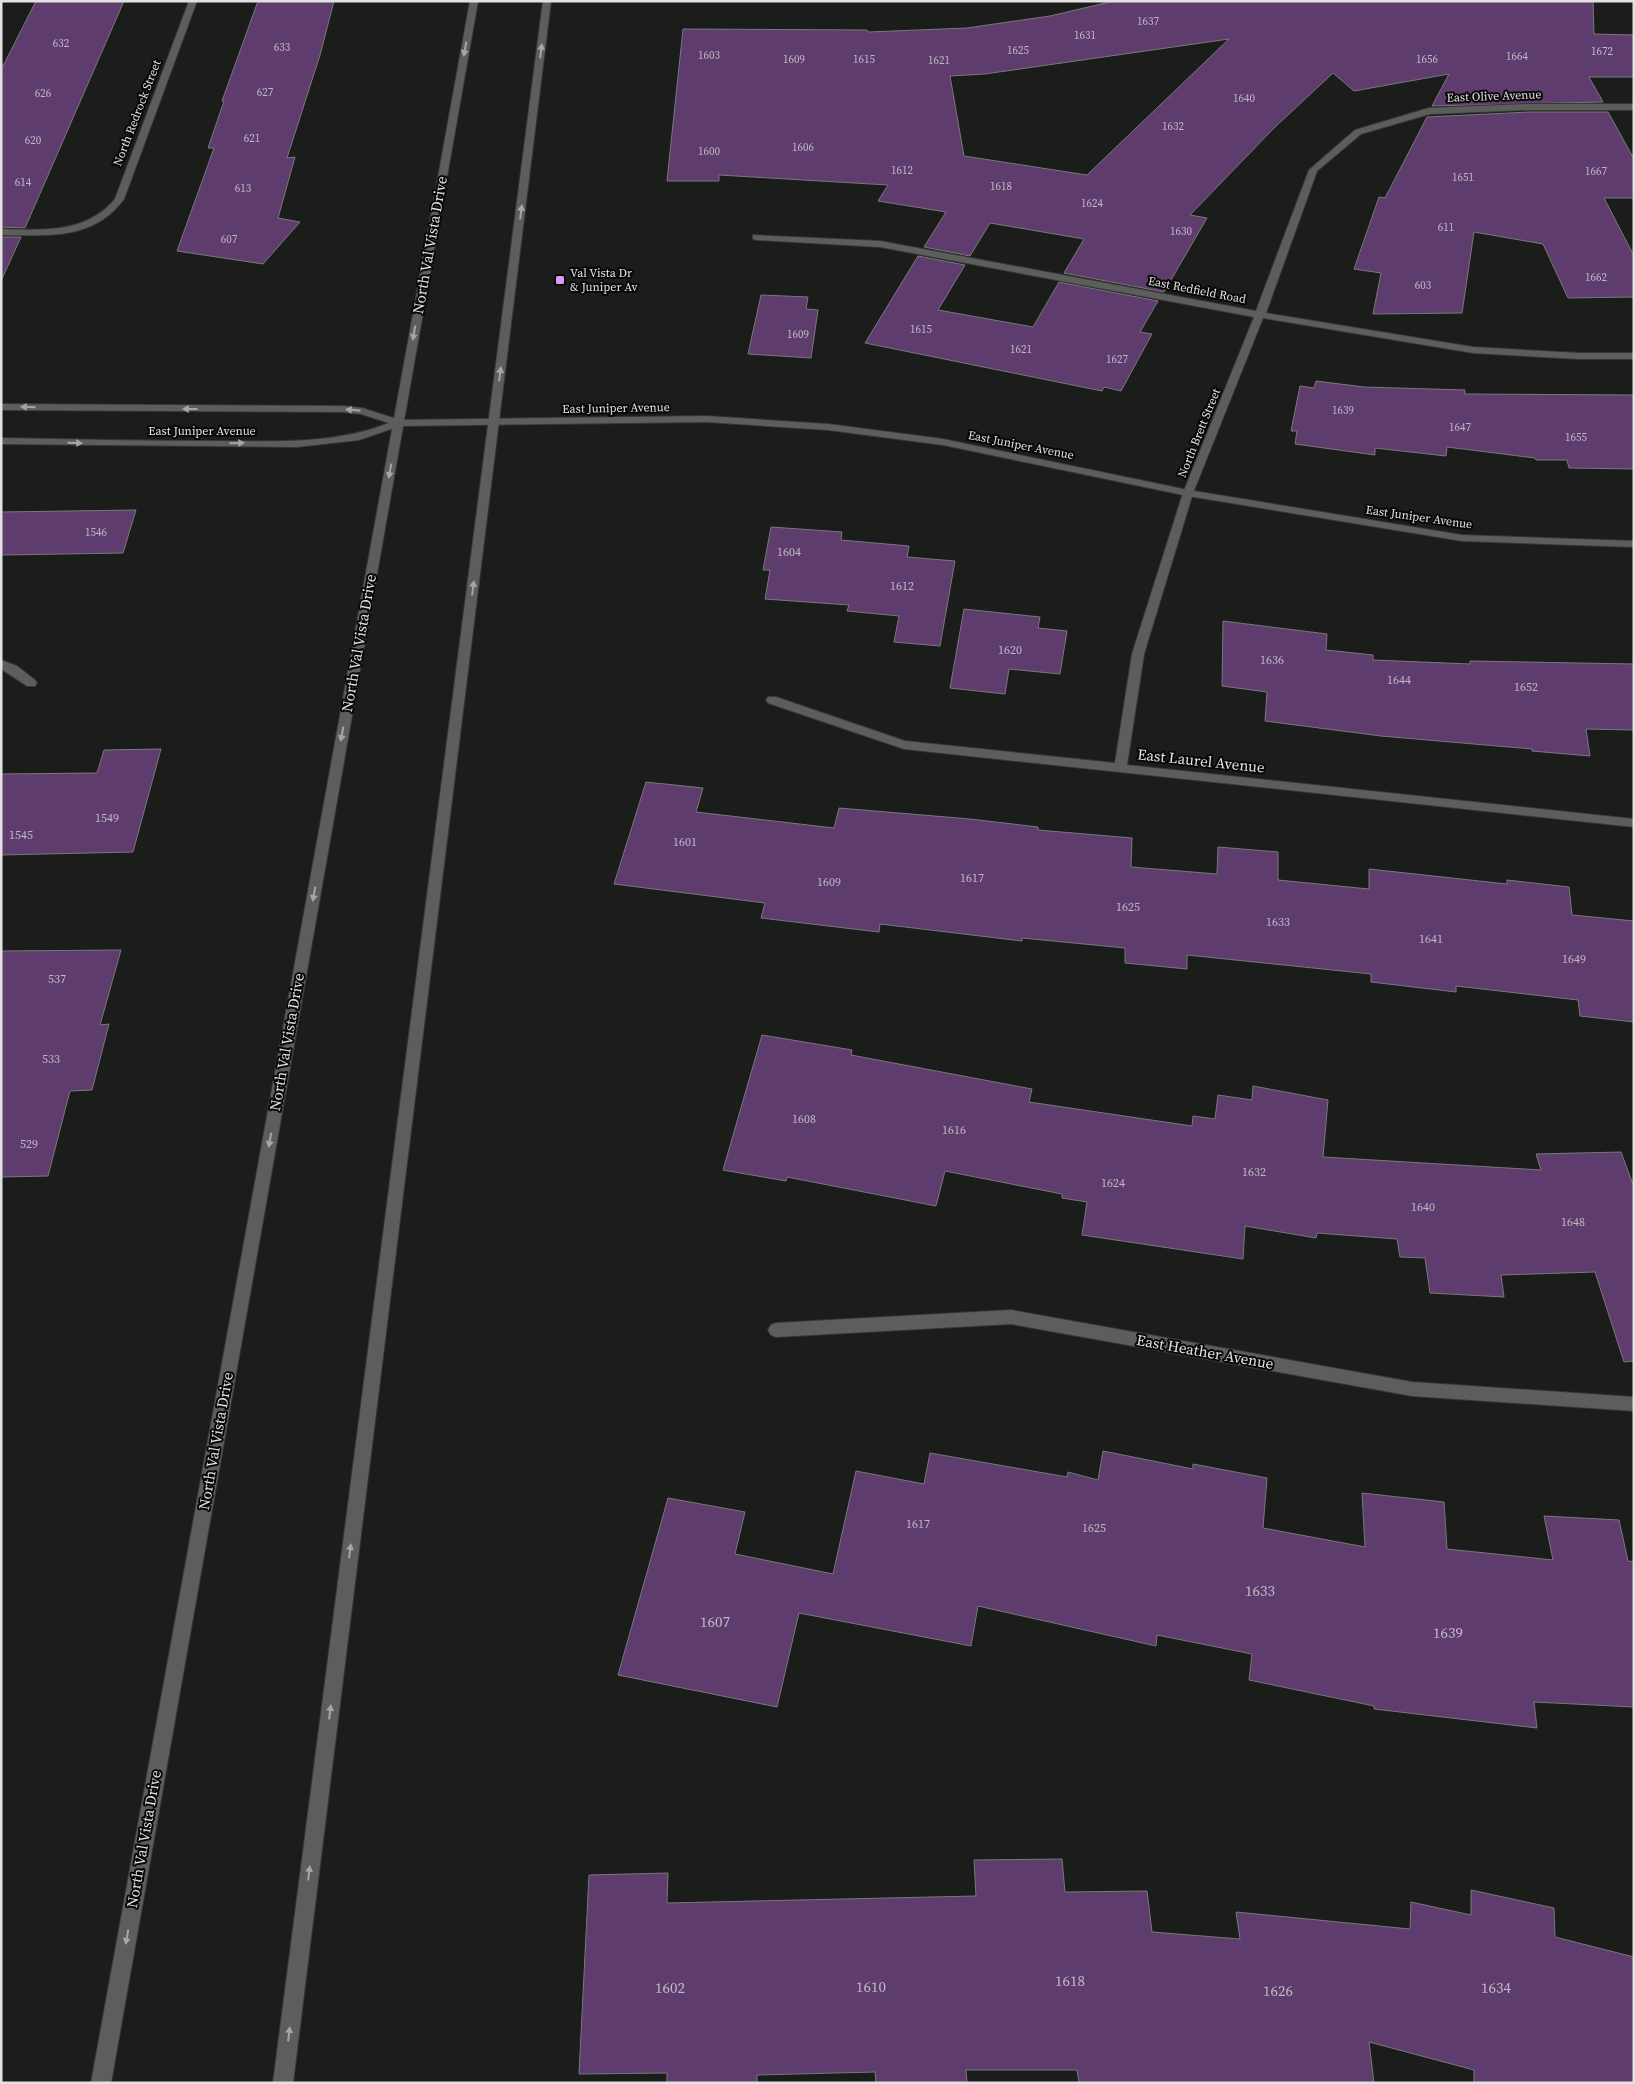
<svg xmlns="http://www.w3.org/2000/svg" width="1635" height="2084" font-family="'Source Serif 4',serif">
	<rect width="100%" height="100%" fill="#1b1d1b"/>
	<g fill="#5e3c6d" stroke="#7a787a" fill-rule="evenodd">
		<path d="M36 1H124L25 228 1 227V70Z"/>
		<path d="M258 1H334L320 55 287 158 295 157 278 218 300 222 263 264 177 251 214 148H208L224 101H222Z"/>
		<path d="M1114 1H1593L1594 34 1634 35V77H1589L1603 102 1432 106 1449 74 1354 91 1333 73 1274 128 1190 215 1207 218 1164 292 1064 273 1084 239 990 223 970 256 924 247 946 212 878 201 888 185 719 175V181H667L683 29 867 30 868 32 967 28 1050 16ZM1229 39 1087 175 964 156 950 76 985 74Z"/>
		<path d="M1529 112H1608L1634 159V198H1604L1634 256V297L1568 298 1543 244 1474 232 1462 313 1373 314 1381 273 1354 269 1379 197 1385 198 1427 117Z"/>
		<path d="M1 237H21L1 281Z"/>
		<path d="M918 256 965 265 938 310 1033 327 1059 282 1158 301 1140 332 1152 334 1121 391 1104 387 1102 391 865 343Z"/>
		<path d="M761 295 808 297 806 309 818 310 811 358 748 354Z"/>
		<path d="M1316 381 1364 387 1465 390V394L1634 395V469L1569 468 1567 460H1536L1535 458 1447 447 1446 456 1375 448V455L1295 444 1297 431H1291L1300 386 1314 388Z"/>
		<path d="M136 510 123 553 1 555V512Z"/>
		<path d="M771 527 842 532 841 540 909 546 907 557 955 561 940 646 894 642 899 616 847 611 849 605 765 599 770 570H763Z"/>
		<path d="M964 609 1040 617 1038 628 1067 631 1060 674 1009 669 1005 694 950 688Z"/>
		<path d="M1223 621 1327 634 1326 650 1373 655V660L1470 664V661L1634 664V730L1586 729 1590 756 1532 751V749L1381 736 1265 721 1267 692 1222 686Z"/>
		<path d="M161 749 133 852 1 855V774L97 773 104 750Z"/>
		<path d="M646 782 703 788 696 812 834 828 839 808 970 819 1038 827V830L1132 838 1131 867 1217 874 1218 847 1278 852V880L1369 889V869L1507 884V880L1569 887 1572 915 1634 921V1022L1580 1016 1578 1000 1456 986V992L1371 982V974L1187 955V969L1125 963V948L1022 938V941L880 924 879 932 761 918 765 903 614 884Z"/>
		<path d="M121 950 100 1025 109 1024 92 1090 70 1091 48 1176 1 1177V951Z"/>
		<path d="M762 1035 852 1050 851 1055 1032 1089 1029 1102 1192 1126 1193 1116 1215 1119 1218 1095 1252 1100 1253 1086 1328 1100 1323 1157 1541 1170 1536 1154 1621 1152 1634 1187V1361L1624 1362 1595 1272 1501 1275 1504 1297 1430 1293 1425 1258 1400 1257 1397 1239 1317 1233 1316 1238 1245 1226 1243 1259 1082 1235 1087 1202 1062 1198V1194L945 1171 936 1206 787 1177 786 1181 723 1170Z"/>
		<path d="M1103 1451 1193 1469V1464L1267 1478 1263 1528 1365 1547 1362 1493 1444 1502 1447 1549 1553 1560 1544 1516 1619 1520 1628 1561 1634 1562V1707L1534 1702 1537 1728 1374 1709V1706L1249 1680 1252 1654 1157 1635 1156 1646 978 1606 971 1646 799 1613 777 1707 618 1675 668 1498 745 1512 735 1554 833 1574 856 1471 924 1484 930 1453 1067 1477 1068 1472 1098 1480Z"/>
		<path d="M1062 1859 1065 1892 1147 1891 1152 1932 1240 1939 1236 1912 1410 1929 1411 1902 1471 1915V1890L1554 1908 1555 1937 1634 1957V2083H1474V2070L1369 2042 1374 2083H1079L1077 2070H966L967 2083H876L875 2072 757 2075V2083H667V2073L579 2074 589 1875 668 1873 667 1903 976 1896 974 1860Z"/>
	</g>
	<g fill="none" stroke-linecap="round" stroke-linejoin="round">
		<defs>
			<g id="minor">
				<path d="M189 1H197L124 199C93 241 48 235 1 235V229C43 230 86 234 115 199Z"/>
				<path d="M1529 104H1634V110H1529L1430 114 1361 134 1317 171 1266 313 1473 347 1579 353H1634V359H1579L1473 353 1263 318 1193 493 1144 654 1127 765 1634 819V827L904 749 768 703 766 700 768 697H776L905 741 1115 763 1132 654 1183 493 1254 317 880 247 756 240 753 239V235L880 241 1256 311 1309 170 1355 130 1429 108Z"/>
				<path d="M1 660 17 666 35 680 37 683 35 686H27L1 669Z"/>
				<path d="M1011 1310 1412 1382 1634 1397V1411L1412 1396 1011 1324 776 1337 771 1335 768 1330 771 1325 776 1323Z"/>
			</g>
			<path id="tertiary" d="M1 404 343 406 362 408 400 420 706 416 828 424 943 439 1188 490 1462 535 1634 541V547L1462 541 1188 496 943 445 828 430 706 422 400 426 359 440 297 447 1 444V438C72 439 143 441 213 441 272 441 334 445 389 423L361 414 343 412 1 410Z"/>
			<g id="secondary">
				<path d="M470 1H478L111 2083H91Z"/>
				<path d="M543 1H551L293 2083H273Z"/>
			</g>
		</defs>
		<use href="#minor" stroke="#363836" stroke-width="2"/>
		<use href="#tertiary" stroke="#363836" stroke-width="2"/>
		<use href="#secondary" stroke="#363836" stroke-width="2"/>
		<use href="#minor" fill="#5c5e5c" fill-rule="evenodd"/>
		<use href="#tertiary" fill="#5c5e5c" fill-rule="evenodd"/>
		<use href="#secondary" fill="#5c5e5c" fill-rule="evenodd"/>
	</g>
	<defs><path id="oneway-solid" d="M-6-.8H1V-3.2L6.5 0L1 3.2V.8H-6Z" transform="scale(1.25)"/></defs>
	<g fill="#a5a7a5">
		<use href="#oneway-solid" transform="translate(465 49) rotate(100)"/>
		<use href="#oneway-solid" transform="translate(541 51) rotate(-83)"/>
		<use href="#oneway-solid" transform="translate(521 212) rotate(-83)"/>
		<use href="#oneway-solid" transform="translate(414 333) rotate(100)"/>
		<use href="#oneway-solid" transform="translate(500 374) rotate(-83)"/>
		<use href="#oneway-solid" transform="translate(28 407) rotate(-179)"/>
		<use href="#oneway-solid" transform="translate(190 409) rotate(180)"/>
		<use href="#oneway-solid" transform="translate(353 410) rotate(-174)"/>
		<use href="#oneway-solid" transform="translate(75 443) rotate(1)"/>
		<use href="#oneway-solid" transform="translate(237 443) rotate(-1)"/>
		<use href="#oneway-solid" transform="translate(390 471) rotate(100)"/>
		<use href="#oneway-solid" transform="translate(473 588) rotate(-83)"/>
		<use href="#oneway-solid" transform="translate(342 734) rotate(100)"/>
		<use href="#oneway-solid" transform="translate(314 894) rotate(100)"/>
		<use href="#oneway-solid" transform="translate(270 1140) rotate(100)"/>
		<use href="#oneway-solid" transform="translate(350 1551) rotate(-83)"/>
		<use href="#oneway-solid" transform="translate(330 1712) rotate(-83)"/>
		<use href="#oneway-solid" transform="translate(309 1873) rotate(-83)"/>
		<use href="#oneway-solid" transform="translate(127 1937) rotate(100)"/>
		<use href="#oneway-solid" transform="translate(289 2034) rotate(-83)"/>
	</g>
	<rect fill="#d99af7" stroke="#070707" stroke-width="2" x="555" y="275" width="10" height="10" rx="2.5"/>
	<g text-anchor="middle" stroke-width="4" stroke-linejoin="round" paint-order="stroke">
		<g font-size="11" fill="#c0b8c4">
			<text x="1148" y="25">1637</text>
			<text x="1085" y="39">1631</text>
			<text x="61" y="47">632</text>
			<text x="282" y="51">633</text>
			<text x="1018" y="54">1625</text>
			<text x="1602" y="55">1672</text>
			<text x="709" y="59">1603</text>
			<text x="1517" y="60">1664</text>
			<text x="794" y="63">1609</text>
			<text x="864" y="63">1615</text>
			<text x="1427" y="63">1656</text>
			<text x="939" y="64">1621</text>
			<text x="265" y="96">627</text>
			<text x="43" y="97">626</text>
			<text x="1244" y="102">1640</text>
			<text x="1173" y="130">1632</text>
			<text x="252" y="142">621</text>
			<text x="33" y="144">620</text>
			<text x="803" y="151">1606</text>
			<text x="709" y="155">1600</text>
			<text x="902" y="174">1612</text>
			<text x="1596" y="175">1667</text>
			<text x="1463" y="181">1651</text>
			<text x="23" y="186">614</text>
			<text x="1001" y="190">1618</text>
			<text x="243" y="192">613</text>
			<text x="1092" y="207">1624</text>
			<text x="1446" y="231">611</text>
			<text x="1181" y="235">1630</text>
			<text x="229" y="243">607</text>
			<text x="1596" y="281">1662</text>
			<text x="1423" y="289">603</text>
			<text x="921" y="333">1615</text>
			<text x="798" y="338">1609</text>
			<text x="1021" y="353">1621</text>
			<text x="1117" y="363">1627</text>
			<text x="1343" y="414">1639</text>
			<text x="1460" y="431">1647</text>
			<text x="1576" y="441">1655</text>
			<text x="96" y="536">1546</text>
		</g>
		<g font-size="12" fill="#e1e2e1" stroke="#070707">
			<text transform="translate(1494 96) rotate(-2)" y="4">East Olive Avenue</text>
			<text transform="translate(137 113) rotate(-69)" y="4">North Redrock Street</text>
			<text transform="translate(1197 290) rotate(11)" y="4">East Redfield Road</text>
			<text transform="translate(616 408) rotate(-1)" y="4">East Juniper Avenue</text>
			<text x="202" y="435">East Juniper Avenue</text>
			<text transform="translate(1199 433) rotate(-68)" y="4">North Brett Street</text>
			<text transform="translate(1021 445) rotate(11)" y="4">East Juniper Avenue</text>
			<text transform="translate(1419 517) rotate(8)" y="4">East Juniper Avenue</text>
		</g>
		<g font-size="12" fill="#e1e2e1" stroke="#070707" text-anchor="start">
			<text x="570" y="277">Val Vista Dr<tspan x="570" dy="14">&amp; Juniper Av</tspan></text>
		</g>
		<g font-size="12" fill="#c0b8c4">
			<text x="789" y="556">1604</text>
			<text x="902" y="590">1612</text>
			<text x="1010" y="654">1620</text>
			<text x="1272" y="664">1636</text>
			<text x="1399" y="684">1644</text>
			<text x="1526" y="691">1652</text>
			<text x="107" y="822">1549</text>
			<text x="21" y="839">1545</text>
			<text x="685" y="846">1601</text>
			<text x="972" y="882">1617</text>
			<text x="829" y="886">1609</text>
			<text x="1128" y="911">1625</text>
			<text x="1278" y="926">1633</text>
			<text x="1431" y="943">1641</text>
			<text x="1574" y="963">1649</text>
			<text x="57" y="983">537</text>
			<text x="51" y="1063">533</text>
			<text x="804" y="1123">1608</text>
			<text x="954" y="1134">1616</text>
			<text x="29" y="1148">529</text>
			<text x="1254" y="1176">1632</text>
			<text x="1113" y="1187">1624</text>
			<text x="1423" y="1211">1640</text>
			<text x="1573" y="1226">1648</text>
			<text x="918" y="1528">1617</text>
			<text x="1094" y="1532">1625</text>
		</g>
		<g font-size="15" fill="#e1e2e1" stroke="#070707">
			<text transform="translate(430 245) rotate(-80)" y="5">North Val Vista Drive</text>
			<text transform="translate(359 643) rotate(-80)" y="5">North Val Vista Drive</text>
			<text transform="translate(1201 761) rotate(6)" y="5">East Laurel Avenue</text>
			<text transform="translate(287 1042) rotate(-80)" y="5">North Val Vista Drive</text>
			<text transform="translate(1205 1352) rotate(10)" y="5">East Heather Avenue</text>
			<text transform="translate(216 1441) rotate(-80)" y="5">North Val Vista Drive</text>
			<text transform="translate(144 1839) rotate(-80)" y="5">North Val Vista Drive</text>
		</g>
		<g font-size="15" fill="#c0b8c4">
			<text x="1260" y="1596">1633</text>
			<text x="715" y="1627">1607</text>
			<text x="1448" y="1638">1639</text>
			<text x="1070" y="1986">1618</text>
			<text x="871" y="1992">1610</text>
			<text x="670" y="1993">1602</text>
			<text x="1496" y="1993">1634</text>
			<text x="1278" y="1996">1626</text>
		</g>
	</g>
	<rect width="1635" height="2084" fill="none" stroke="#e1e2e1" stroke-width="5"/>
</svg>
